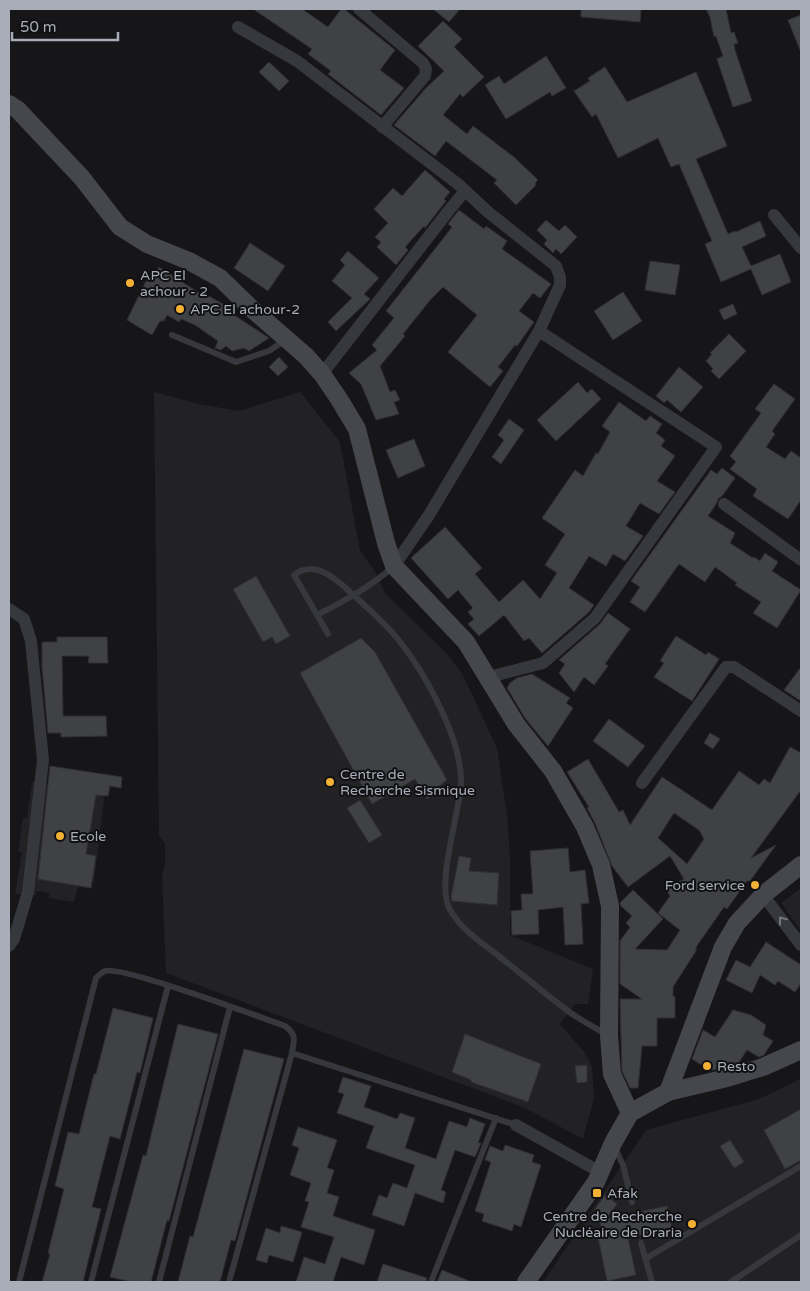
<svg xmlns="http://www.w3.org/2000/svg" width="810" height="1291" font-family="'Varela Round',sans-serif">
	<rect width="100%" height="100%" fill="#161618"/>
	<g fill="#222225">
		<path d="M154 392 199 404 239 411 300 392 340 442 360 551 374 570 385 593 445 652 462 673 497 748 507 815 510 856V935L593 969 588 1004H575L560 1024 585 1053 592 1067 594 1098 583 1139 525 1108 166 973 162 875 165 865V844L159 836Z"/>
		<path d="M32 782 102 790 104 800 94 882 79 881 74 902 49 898V893L37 891 36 895 15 894 22 852H18L23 818 27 819Z"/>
		<path d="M801 888V931L781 903Z"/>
		<path d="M801 1079V1282H543L646 1130 759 1099Z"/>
	</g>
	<g fill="#404145" stroke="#303034" fill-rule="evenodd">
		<path d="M253 9H302L328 27 341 9H344L395 50 380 70 404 88 381 115 328 74 331 71 308 54 312 49Z"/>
		<path d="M433 9H460L449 22Z"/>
		<path d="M581 9H641L640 22 581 17Z"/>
		<path d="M706 9H726L731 33 734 32 738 43 734 44 735 50 752 101 733 107 717 59 723 56 716 36 714 37 710 17Z"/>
		<path d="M801 15V50H800L788 20Z"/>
		<path d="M443 21 462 39 454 47 484 77 463 97 460 94 443 115 467 134 473 126 514 157 538 180 535 183 536 185 516 205 494 183 497 180 446 141 435 156 394 125 426 88 444 71 418 46Z"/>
		<path d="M546 56 566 88 552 96 550 92 506 119 485 85 499 76 504 84Z"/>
		<path d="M269 62 289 81 279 91 259 72Z"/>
		<path d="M605 67 627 102 696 72 727 146 696 159 728 234 735 231 736 232 760 221 766 236 742 247 751 266 780 254 791 282 762 295 751 269 721 282 705 244 712 241 679 164 671 167 658 138 618 158 596 114 592 117 574 91 590 81 588 78Z"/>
		<path d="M425 170 450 192 444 199 446 201 425 228 424 226 405 247 408 250 396 265 377 247 381 242 375 237 388 223 374 209 393 188 402 196Z"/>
		<path d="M459 210 484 229 486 226 507 241 502 249 551 284 540 298 533 293 519 311 534 322 517 346 515 345 498 367 503 371 490 387 448 352 477 315 443 287 431 299 403 334 405 336 380 366 390 392 395 390 400 400 394 402 399 414 376 420 361 384 349 373 377 350 372 345 394 318 386 311 442 240 452 227 448 224Z"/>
		<path d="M546 220 559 231 565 225 577 237 561 254 556 249 553 253 544 244 547 240 537 230Z"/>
		<path d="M250 243 285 266 268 291 234 268Z"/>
		<path d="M348 251 379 278 364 294 370 299 336 331 328 322 352 298 332 281 345 265 340 260Z"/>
		<path d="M650 261 680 265 675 295 645 290Z"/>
		<path d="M159 267 204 296 205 294 230 308 228 311 269 338 249 351 244 348 232 351 226 346 221 350 215 348 218 341 195 325 181 319 179 322 167 315 164 321H160L152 335 127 320 145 283 152 275H154Z"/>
		<path d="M623 292 642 321 613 340 594 311Z"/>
		<path d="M733 304 737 314 724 320 719 310Z"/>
		<path d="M729 334 746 351 719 379 711 371 713 369 706 361 712 354 710 353Z"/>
		<path d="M279 357 288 367 278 376 269 367Z"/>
		<path d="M679 367 703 387 681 412 667 400 664 403 656 396Z"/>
		<path d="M578 382 587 393 592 389 601 399 556 441 537 420Z"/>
		<path d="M774 384 795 399 772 431 775 434 766 447 785 459 791 451 801 458V500L788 519 753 496 757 489 730 469 736 462 730 456 761 413 755 409Z"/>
		<path d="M619 402 646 421 650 416 662 424 656 433 665 440 661 446 675 456 657 481 675 492 659 514 640 503 626 526 643 536 625 561 613 554 606 566 589 556 569 588 594 605 589 612 542 653 529 638 524 641 504 615 479 636 468 624 474 619 468 612 473 608 458 590 448 599 411 558 445 527 482 568 475 574 499 602 523 580 540 599 557 573 545 565 565 534 542 518 575 470 583 476 596 453 598 454 610 432 602 426Z"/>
		<path d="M509 419 524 430 501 464 492 457 504 440 498 435Z"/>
		<path d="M414 439 425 466 398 478 386 450Z"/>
		<path d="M722 468 735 478 722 496 718 499 716 504 708 516 735 533 730 543 753 558 754 557 760 561 765 553 778 562 772 571 801 590 777 628 753 613 761 602 735 585 737 583 715 567 705 582 679 564 645 612 630 602 640 587 631 581 711 470 717 474Z"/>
		<path d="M256 576 290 636 276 644 272 637 263 642 233 589Z"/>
		<path d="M608 613 630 629 605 664 608 666 594 685 584 677 574 692 559 673 565 664 559 660 600 624Z"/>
		<path d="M676 636 706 655 708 652 719 659 692 701 654 677 664 663 660 661Z"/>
		<path d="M57 637H107L108 663H88L89 656H62L63 716H106L107 736 61 737V733H48L42 667V642H57Z"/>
		<path d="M361 638 375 652 447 780 437 788 439 792 427 799 415 779 372 804 300 673Z"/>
		<path d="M801 667V701L784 690Z"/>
		<path d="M532 674 570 698 566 703 573 708 548 746 525 718 507 688 510 683 517 678Z"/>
		<path d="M609 719 645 746 628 767 593 741Z"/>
		<path d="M710 733 720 739 713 749 704 743Z"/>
		<path d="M790 747 801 753V790L751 858 776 845 750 881H747L727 909 724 907 696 947V951L673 987V996L675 997V1018H657V1046H642L638 1088H630L622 1071 620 999H642L620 984V941L630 927 626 923 632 916 621 906 620 903 633 890 663 919 635 949 667 950 680 930 658 913 670 896 666 889 684 879 670 856 628 887 612 866 595 823 587 808 589 807 567 772 588 759 619 812 623 810 630 825 662 777 712 810 739 771 759 785 764 779 770 783ZM674 813 699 830 704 839 687 864 658 838Z"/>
		<path d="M50 766 122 777 121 788 110 786 108 796 96 795 86 854 96 856 91 888 38 879Z"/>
		<path d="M360 800 382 835 369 843 347 808Z"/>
		<path d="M568 848 570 872 585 870 589 903 581 904 583 944 565 945 563 907 538 910 539 934 512 935 511 911 522 910 521 894H533L530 851Z"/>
		<path d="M459 856 471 858 469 871 499 873 497 905 452 901 451 897Z"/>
		<path d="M766 942 801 965V983L795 992 778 981 775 985 760 975 752 993 726 980 736 960 750 967Z"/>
		<path d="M113 1008 153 1018 145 1052 140 1073 137 1072 120 1139 110 1136 92 1207 101 1209 83 1282H42L50 1254 48 1253 64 1189 55 1186 68 1132 79 1134 94 1074H96Z"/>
		<path d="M733 1010 751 1015 766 1025 763 1035 773 1041 764 1055 759 1057 747 1050 738 1064 727 1067 723 1064 719 1069 714 1070 706 1068 692 1059 703 1030 715 1037Z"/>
		<path d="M178 1024 218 1034 169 1221 167 1220 151 1282H132L110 1277 143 1155 146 1156Z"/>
		<path d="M465 1034 541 1064 528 1102 471 1082V1080L452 1072Z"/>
		<path d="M244 1049 284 1059 235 1241 231 1240 220 1282H178L190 1236 193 1237Z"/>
		<path d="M587 1065V1082L577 1083 575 1066Z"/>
		<path d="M343 1077 371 1086 364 1107 397 1119 400 1113 415 1118 405 1148 436 1159 449 1121 467 1127 470 1118 485 1124 478 1143H481L475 1157 455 1150 441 1190 446 1192 443 1203 415 1193 404 1226 372 1215 379 1195 387 1198 393 1183 407 1188 415 1165 366 1148 374 1126 337 1113 344 1094 338 1092Z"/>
		<path d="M801 1109V1160L785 1169 764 1130Z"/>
		<path d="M298 1127 337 1140 327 1168 334 1170 327 1193 339 1197 333 1216 375 1230 364 1265 341 1257 333 1282H296L304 1257 325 1264 334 1237 301 1227 309 1202 305 1201 311 1183 290 1175 299 1148 292 1145Z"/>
		<path d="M730 1140 744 1162 734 1168 720 1146Z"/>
		<path d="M505 1145 534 1155 532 1162 541 1165 521 1227 514 1224 512 1231 482 1221 484 1214 475 1211 491 1162 485 1160 490 1146 503 1151Z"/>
		<path d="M605 1195 617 1204 606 1219 667 1206 672 1228 628 1238 636 1275 607 1281 597 1232 602 1231 598 1212 595 1209Z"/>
		<path d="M281 1226 302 1232 293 1262 269 1255 267 1263 256 1260 266 1228 280 1233Z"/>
		<path d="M383 1264 427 1278 426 1282H377Z"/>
		<path d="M442 1270 472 1282H437Z"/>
	</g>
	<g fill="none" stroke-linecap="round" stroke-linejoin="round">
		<g stroke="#37383d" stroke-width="6">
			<path d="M172 335 236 362 269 351 285 340"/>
			<path d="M317 615C344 601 370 587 393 567"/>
			<path d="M328 634 294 575C313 560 333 576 349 591 362 603 377 616 390 630 420 663 461 735 461 781 461 792 458 804 456 815 452 838 439 887 449 908 459 928 483 944 500 957 523 975 545 994 568 1011 580 1020 594 1027 607 1035"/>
			<path d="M292 1053 516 1125"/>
			<path d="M614 1146 623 1165 632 1202"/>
			<path d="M641 1243 652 1282"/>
			<path d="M645 1259 801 1166"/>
			<path d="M19 1282 96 978C98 976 102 972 105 971 121 965 260 1017 285 1026 297 1035 294 1039 292 1053L229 1282"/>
			<path d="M91 1282 168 986"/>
			<path d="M159 1282 230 1007"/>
			<path d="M431 1282 496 1118"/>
			<path d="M731 1282 801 1235"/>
		</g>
		<g stroke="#37383d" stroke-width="12">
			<path d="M359 9 423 63 426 69 425 76 382 127"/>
			<path d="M238 27 297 61 458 184 488 212 556 266 560 277V285L539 331"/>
			<path d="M774 215 801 248"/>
			<path d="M322 374 450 209 465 191"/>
			<path d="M724 504 801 560"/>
			<path d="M394 566 429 515 539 331 716 447 595 618 543 663 489 677"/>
			<path d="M9 609 24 619 31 641 43 760 28 892 14 939 9 946"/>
			<path d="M642 783 726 667H734L801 711"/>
			<path d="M763 895 801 945"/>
			<path d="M516 1125 600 1172"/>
		</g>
		<g stroke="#45474d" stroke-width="18">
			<path d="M9 104 18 110 82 178 120 227 147 244 189 261 220 278 253 310 306 356 322 374 339 399 357 429 386 543 394 566 466 642 516 724 553 771 585 827 601 865 610 906 609 1036 612 1074 630 1113"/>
			<path d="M668 1092 727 1078 763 1067 801 1050"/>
			<path d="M526 1282 596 1182 613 1143 630 1113 668 1092 723 947 737 923 763 895 801 865"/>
		</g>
	</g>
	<defs><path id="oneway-chevron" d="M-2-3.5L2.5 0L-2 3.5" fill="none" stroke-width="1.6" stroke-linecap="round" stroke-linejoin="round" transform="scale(1.25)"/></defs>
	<use stroke="#757881" href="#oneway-chevron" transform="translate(782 920) rotate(-127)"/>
	<g fill="#f2b134" stroke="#111113" stroke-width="2">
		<circle cx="130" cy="283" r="5"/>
		<circle cx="180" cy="309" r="5"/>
		<circle cx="330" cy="782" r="5"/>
		<circle cx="60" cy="836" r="5"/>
		<circle cx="755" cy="885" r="5"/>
		<circle cx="707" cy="1066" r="5"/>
		<rect x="592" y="1188" width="10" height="10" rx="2.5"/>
		<circle cx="692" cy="1224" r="5"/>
	</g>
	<g text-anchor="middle" stroke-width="4" stroke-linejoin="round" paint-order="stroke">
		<g font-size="14" fill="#a8adb8" stroke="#111113" text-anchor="start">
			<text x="140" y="280">APC El<tspan x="140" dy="16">achour - 2</tspan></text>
			<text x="190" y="314">APC El achour-2</text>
			<text x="340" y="779">Centre de<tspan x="340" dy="16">Recherche Sismique</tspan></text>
			<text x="70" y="841">Ecole</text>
			<text x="745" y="890" text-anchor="end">Ford service</text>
			<text x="717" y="1071">Resto</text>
			<text x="607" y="1198">Afak</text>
			<text x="682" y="1221" text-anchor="end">Centre de Recherche<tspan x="682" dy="16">Nucléaire de Draria</tspan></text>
		</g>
	</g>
	<rect width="810" height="1291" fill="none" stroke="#a8adb8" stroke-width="20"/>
	<path d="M12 32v8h106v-8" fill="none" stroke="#a8adb8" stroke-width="2.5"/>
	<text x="20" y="32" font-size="15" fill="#a8adb8" stroke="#111113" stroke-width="4" paint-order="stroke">50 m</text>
</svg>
